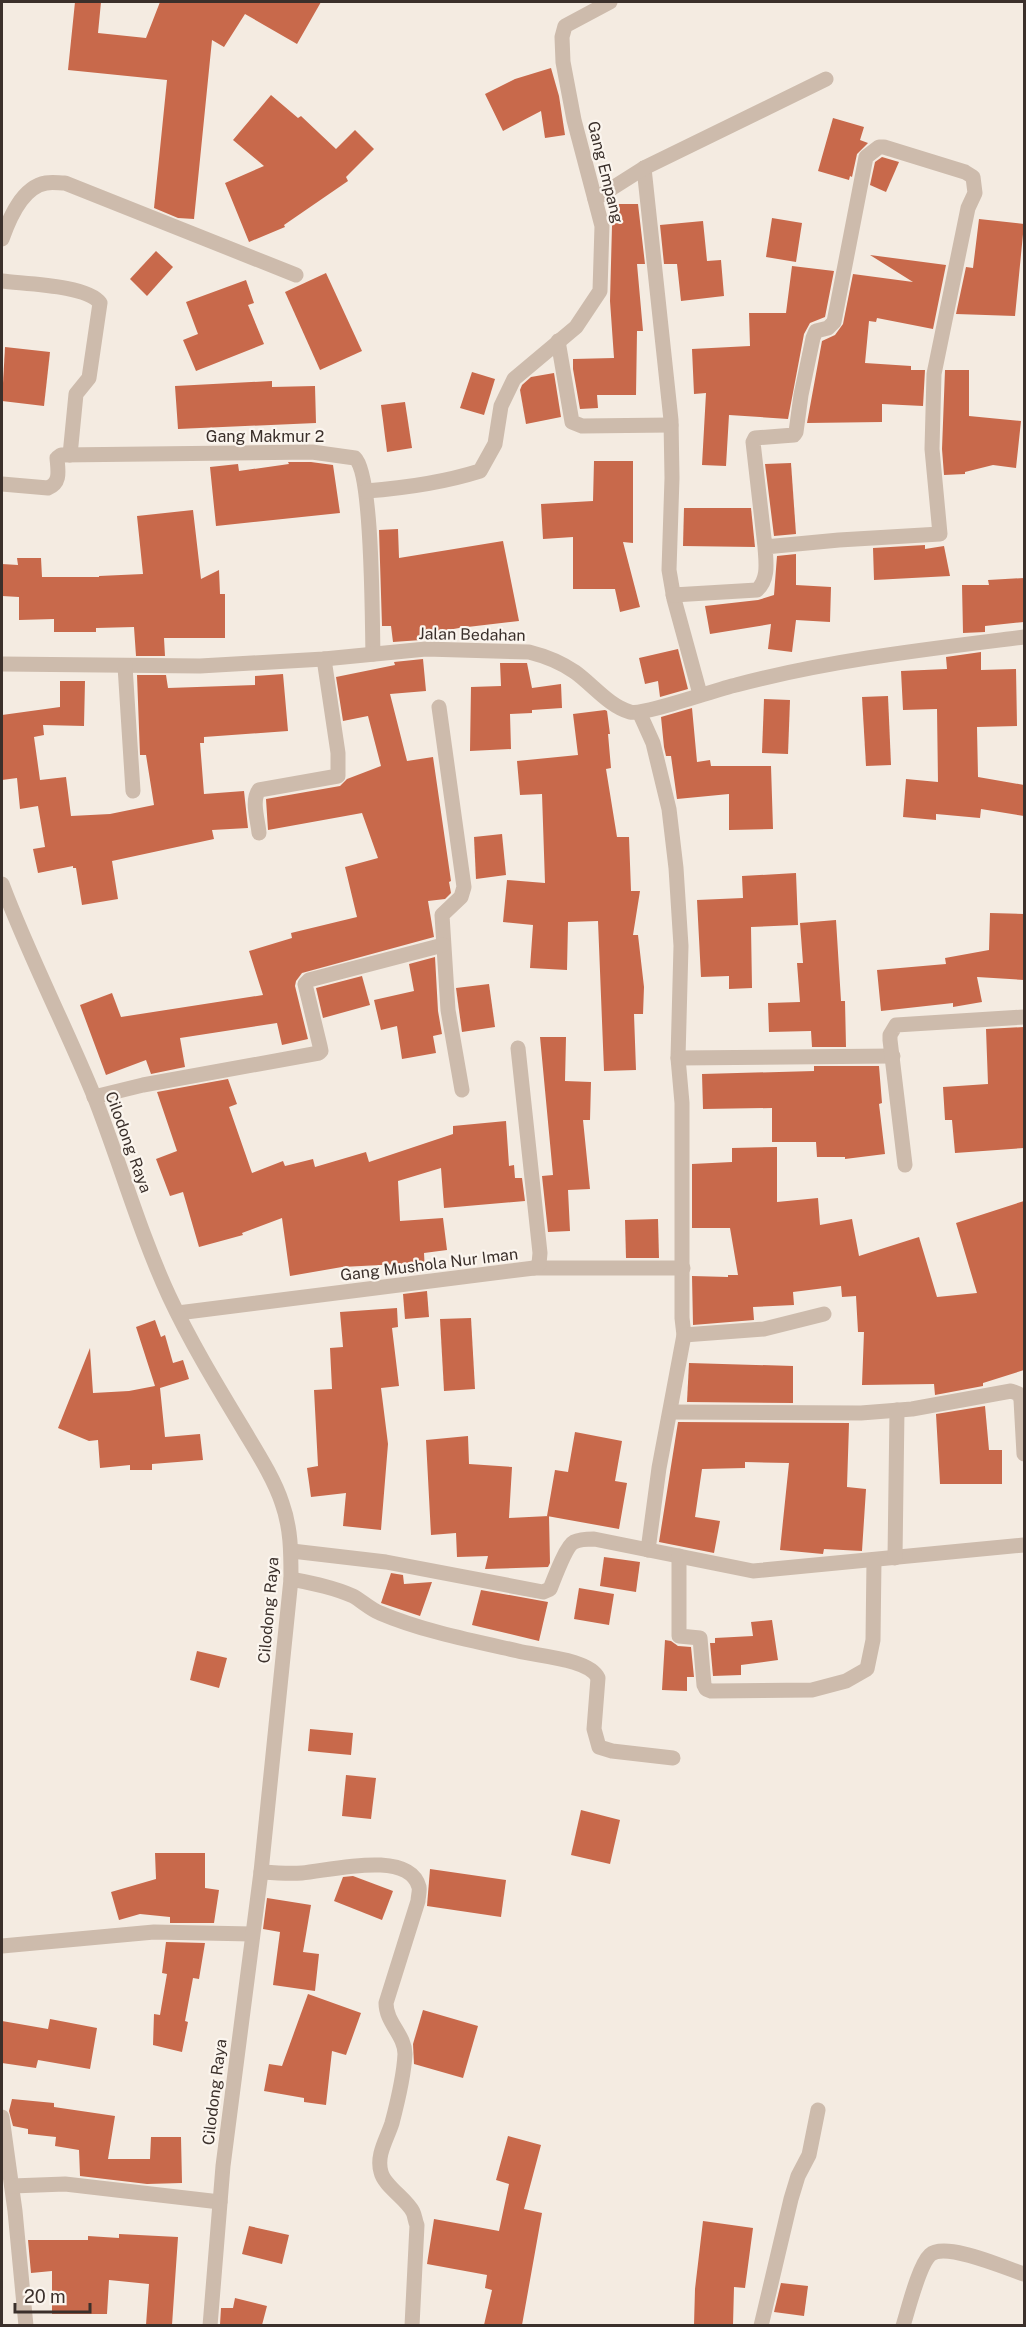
<svg xmlns="http://www.w3.org/2000/svg" width="1026" height="2327" font-family="'Public Sans',sans-serif">
	<rect width="100%" height="100%" fill="#f4ebe1"/>
	<g fill="#c8694b">
		<path d="M75 2H101L98 33 146 38 160 2H321L297 44 245 14 224 47 212 40 194 219 178 218 154 208 167 80 68 70Z"/>
		<path d="M551 68 559 96 565 135 545 138 541 111 503 131 485 94 515 79Z"/>
		<path d="M271 95 298 118 301 116 336 149 355 130 374 149 346 177 348 181 284 225 285 227 249 242 225 183 264 166 233 140Z"/>
		<path d="M833 118 864 127 860 140 868 143 857 154 852 177 850 176 849 180 818 171Z"/>
		<path d="M882 157 899 162 886 192 870 185 875 162Z"/>
		<path d="M607 204H638L645 264H637L643 331H637L636 395H597L598 408 580 409 573 369V359L614 358 610 301 612 226Z"/>
		<path d="M772 218 802 223 796 262 766 257Z"/>
		<path d="M979 219 1024 224 1015 316 956 314 966 267 973 268Z"/>
		<path d="M703 221 707 261 721 260 724 296 681 301 677 264H664L660 225Z"/>
		<path d="M156 251 173 267 147 296 130 279Z"/>
		<path d="M870 255 946 265 933 329 877 318 876 322 869 321 865 363 911 366V370H925L923 406 882 404V422L807 423 822 341 835 335 843 324 853 274 913 282Z"/>
		<path d="M792 266 834 271 825 317 810 323 804 334 788 419 729 415 726 466 702 465 706 393 694 394 692 349 750 346 749 313H786Z"/>
		<path d="M326 273 362 351 320 370 285 292Z"/>
		<path d="M246 280 254 303 248 305 264 344 196 371 183 340 198 334 186 302Z"/>
		<path d="M5 347 50 352 44 406 2 401Z"/>
		<path d="M945 370H969V416L1021 421 1016 468 993 465 965 472V474L944 475 942 449Z"/>
		<path d="M472 372 495 379 484 415 460 408Z"/>
		<path d="M554 373 561 417 526 424 520 390 522 385 531 377Z"/>
		<path d="M272 381V387L315 386 316 423 178 429 175 386Z"/>
		<path d="M405 402 412 448 387 452 381 405Z"/>
		<path d="M594 461H633V543L623 542 640 607 620 612 615 589H573V537L543 539 541 504 593 501Z"/>
		<path d="M288 462H311L333 465 340 513 216 526 210 467 238 464 239 471 289 464Z"/>
		<path d="M791 463 796 534 774 536 765 464Z"/>
		<path d="M684 508H751L755 547 683 546Z"/>
		<path d="M193 510 201 579 219 570 220 594H225V638H164L165 656H136L134 627 96 628V632H54V619L19 620V597L2 596V564L18 565 17 558H41L42 577H99V576L143 574 137 516Z"/>
		<path d="M398 529 399 558 503 541 519 621 459 628 421 635V640L393 642 391 626H382L379 530Z"/>
		<path d="M925 545V549L944 546 950 576 874 580 873 548Z"/>
		<path d="M796 554V585L831 587 830 622 796 620 792 652 768 649 771 624 710 634 705 606 758 600 774 595 777 556Z"/>
		<path d="M1024 578V622L985 626V632L963 633 962 585H989L988 580Z"/>
		<path d="M678 649 688 689 660 697 658 681 645 684 639 658Z"/>
		<path d="M981 652V670L1016 669 1017 726 977 727 978 777 1024 785V816L981 809 980 818 936 814V820L903 817 906 779 938 782 937 709 903 710 901 671 947 669 946 657Z"/>
		<path d="M423 659 426 691 390 694 407 761 433 757 451 881 449 882 451 893 445 899 428 901 434 937 302 973 296 981 295 986 308 1039 282 1045 277 1023 180 1038 185 1067 151 1074 146 1060 106 1075 80 1005 112 993 121 1017 263 995 249 951 292 938 291 933 357 917 345 867 378 858 362 813 268 830 266 799 340 786 347 779 381 766 368 716 343 721 336 677 395 665 394 662Z"/>
		<path d="M500 663H527L532 688 561 684 562 708 532 710V713L510 714 511 749 470 751 471 687 501 686Z"/>
		<path d="M283 674 288 731 204 737V743H200L204 794 244 791 248 828 212 830 214 839 112 861 118 899 82 905 76 868H73V866L38 873 33 849 45 847 38 806 20 809 17 778 2 780V715L60 707V681H85L84 726 43 725 44 735 34 737 40 780 66 777 71 816 110 814 154 805 146 755H140L137 675H166L168 688 255 685V676Z"/>
		<path d="M888 696 891 765 866 766 862 697Z"/>
		<path d="M764 699 790 700 788 754 762 753Z"/>
		<path d="M692 708 697 762 710 760 711 766H771L773 829 729 830V794L677 799 671 756H666L664 747 661 717Z"/>
		<path d="M605 710 607 711 610 734H608L611 768 606 769 617 837H629L631 891H640L633 935H638L644 987 643 1014H634L636 1070 604 1071 598 921 568 922 567 970 530 968 533 925 503 922 507 880 545 883 542 794 520 795 517 761 578 755 573 714Z"/>
		<path d="M502 834 506 875 476 879 474 837Z"/>
		<path d="M796 873 798 925 751 927 752 988 729 989V976L701 977 697 900 743 898 742 876Z"/>
		<path d="M990 913 1024 914V980L977 977 982 1002 953 1007V1003L881 1011 877 970 946 964 945 958 989 950Z"/>
		<path d="M836 920 841 1001H845L846 1047H812L811 1031 769 1032 768 1003 800 1002 797 963H803L800 923Z"/>
		<path d="M435 957 438 1011 442 1034 433 1036 436 1053 402 1059 397 1026 381 1030 374 1000 414 991 409 964Z"/>
		<path d="M362 976 370 1005 323 1018 316 988Z"/>
		<path d="M489 984 495 1027 462 1032 456 988Z"/>
		<path d="M1024 1027V1148L955 1153 952 1120H945L943 1087 988 1084 986 1029Z"/>
		<path d="M540 1037H566L565 1081 591 1082 590 1120H583L590 1189 568 1190 570 1231 548 1232 542 1176 553 1175Z"/>
		<path d="M814 1066H879L882 1103 879 1104 885 1154 845 1159V1157H817L816 1142H772V1108L703 1109 702 1074 814 1071Z"/>
		<path d="M228 1079 237 1104 229 1107 252 1173 283 1161 285 1166 313 1159 315 1167 366 1152 369 1162 453 1134V1126L506 1121 509 1166 514 1165 515 1178H522L525 1201 444 1208 441 1168 398 1181 400 1221 443 1218 447 1250 424 1253 425 1272 401 1275 400 1264 342 1267 290 1276 282 1218 242 1233 243 1235 199 1247 183 1192 170 1196 156 1159 177 1151 157 1092Z"/>
		<path d="M777 1147V1202L818 1198 820 1225 852 1219 859 1256 919 1237 937 1297 977 1293 956 1223 1024 1201V1370L983 1383V1386L935 1395 934 1384 862 1385 864 1332H858L856 1296 842 1297 841 1286 793 1292 794 1305 753 1307 754 1320 693 1325 692 1276 728 1277V1275H738L730 1228H692V1164L732 1162V1148Z"/>
		<path d="M658 1219 659 1258H626L625 1220Z"/>
		<path d="M427 1291 429 1317 405 1319 403 1294Z"/>
		<path d="M397 1308 398 1327 392 1328 399 1386 381 1388 388 1444 381 1530 343 1526 346 1493 311 1497 307 1468 318 1466 314 1390 332 1389 330 1348 343 1347 340 1312Z"/>
		<path d="M471 1318 475 1389 444 1391 440 1319Z"/>
		<path d="M155 1320 161 1337 165 1335 173 1363 183 1360 189 1379 160 1388 165 1437 200 1434 203 1460 152 1464V1470H130V1465L100 1468 98 1440 89 1441 58 1428 90 1348 93 1393 129 1391 155 1386 136 1327Z"/>
		<path d="M689 1363 793 1366V1403L687 1402Z"/>
		<path d="M985 1406 989 1450H1002V1484H940L936 1414Z"/>
		<path d="M678 1422 849 1423 847 1487 866 1489 862 1551 824 1549 823 1554 780 1550 789 1463 745 1462V1468L702 1469 695 1517 720 1521 714 1553 659 1542Z"/>
		<path d="M575 1432 622 1441 615 1481 627 1483 619 1529 547 1516 555 1470 568 1472Z"/>
		<path d="M468 1436 469 1464 512 1467 509 1518 549 1516 550 1563 548 1567 485 1569 488 1556 457 1557 456 1533 431 1535 426 1440Z"/>
		<path d="M604 1557 640 1562 636 1592 600 1586Z"/>
		<path d="M391 1573 403 1575 404 1584 432 1582 420 1616 381 1603Z"/>
		<path d="M579 1588 614 1594 609 1625 574 1619Z"/>
		<path d="M481 1590 548 1602 539 1641 472 1625Z"/>
		<path d="M772 1620 778 1660 741 1665V1675L713 1676 710 1643H715V1638L753 1636 751 1622Z"/>
		<path d="M665 1640 671 1641 678 1646 691 1647 694 1677H687V1691L662 1690Z"/>
		<path d="M197 1651 227 1658 219 1688 190 1680Z"/>
		<path d="M310 1729 353 1733 351 1755 308 1751Z"/>
		<path d="M346 1775 376 1778 371 1819 342 1816Z"/>
		<path d="M581 1810 620 1820 610 1864 571 1855Z"/>
		<path d="M155 1853H205V1888L219 1890 214 1923H170V1917L140 1914 119 1920 111 1892 156 1879Z"/>
		<path d="M430 1869 506 1880 501 1917 427 1906Z"/>
		<path d="M353 1876 393 1891 382 1920 334 1901 343 1877Z"/>
		<path d="M267 1898 311 1905 303 1952 319 1954 315 1991 273 1985 280 1932 263 1929Z"/>
		<path d="M166 1942 205 1943 199 1979 193 1978 185 2021 188 2022 182 2052 153 2045 154 2014 160 2015 167 1974 162 1973Z"/>
		<path d="M308 1994 361 2013 346 2055 332 2051 326 2105 304 2102V2098L264 2091 269 2064 282 2066Z"/>
		<path d="M423 2010 478 2026 463 2078 414 2064 413 2044Z"/>
		<path d="M50 2019 97 2028 90 2069 38 2060 36 2068 2 2063V2021L48 2029Z"/>
		<path d="M12 2099 54 2103V2107L115 2116 108 2159H150L151 2137H181L182 2183 147 2184 80 2176 79 2150 55 2146 56 2137 28 2134V2129L13 2126 9 2111Z"/>
		<path d="M508 2136 541 2145 524 2209 542 2213 522 2325H484L492 2290 485 2288 487 2275 427 2264 434 2219 499 2231 509 2184 496 2180Z"/>
		<path d="M703 2221 753 2228 745 2288 734 2287 733 2325H694L695 2289Z"/>
		<path d="M249 2226 289 2235 282 2264 242 2254Z"/>
		<path d="M119 2234 178 2237 172 2325H146L149 2284 109 2280 107 2314H52V2271L31 2273 28 2240H88V2236L119 2238Z"/>
		<path d="M781 2283 808 2286 804 2316 774 2312Z"/>
		<path d="M235 2298 267 2306 262 2325H220L221 2308H233Z"/>
	</g>
	<g fill="none" stroke-linecap="round" stroke-linejoin="round">
		<g stroke="#cdbbac" stroke-width="15">
			<path d="M644 168 671 420 672 478 669 570 674 599 700 694"/>
			<path d="M595 199 644 168 826 79"/>
			<path d="M2 239C9 219 22 187 46 183 52 182 59 183 65 183L296 275"/>
			<path d="M2 281C24 284 87 285 100 303L89 378 76 394 70 455"/>
			<path d="M558 341 572 422 582 426 671 425"/>
			<path d="M2 484 48 488C61 483 58 471 57 458L61 455 312 452 355 458C373 474 372 622 373 654"/>
			<path d="M366 491C406 488 442 483 480 471L495 444 501 406 514 379 576 327 600 291 602 226 574 120 563 62 562 37 565 26 610 2"/>
			<path d="M673 595 757 590C769 579 766 562 765 547L839 540 940 534 932 449 934 374 968 208 975 193 973 177 965 172 884 147H879L866 157 834 322 828 328 816 331 813 338 801 395 796 432 794 435 755 438 753 442 765 547"/>
			<path d="M2 664 200 666 324 659 426 649 529 652C545 656 562 663 575 672 593 685 609 706 630 712 643 716 717 689 736 685 830 660 928 649 1024 637"/>
			<path d="M125 666 133 791"/>
			<path d="M439 707 464 887 461 897 442 915 448 1010 462 1090"/>
			<path d="M640 714 653 743 669 809 676 868 681 946 678 1058 682 1103V1318L684 1335 659 1468 648 1550"/>
			<path d="M259 833C258 820 251 801 259 790L338 776V753L324 659"/>
			<path d="M678 1058 893 1056"/>
			<path d="M94 1097 143 1085 319 1053 321 1051 320 1046 305 984 309 980 443 945"/>
			<path d="M905 1165 890 1040V1035L896 1025 1024 1017"/>
			<path d="M534 1268H683"/>
			<path d="M178 1313 534 1268 539 1264 540 1253 518 1048"/>
			<path d="M684 1335 764 1329 824 1314"/>
			<path d="M671 1412 861 1413 912 1409 1011 1391 1019 1394 1021 1400 1024 1454"/>
			<path d="M292 1551 386 1562 543 1592 550 1589C554 1579 566 1546 574 1542 580 1539 587 1539 594 1539L753 1571 1024 1545"/>
			<path d="M679 1556V1636L700 1638 704 1685 706 1689 711 1691 812 1690 846 1681 867 1669 873 1640 874 1560"/>
			<path d="M895 1558 897 1410"/>
			<path d="M291 1579C311 1583 333 1587 353 1596 362 1601 370 1609 380 1613 422 1631 473 1641 518 1651 537 1656 590 1659 598 1678L594 1729 599 1747 612 1751 673 1758"/>
			<path d="M261 1872C275 1873 288 1874 302 1873 329 1871 409 1849 419 1887 420 1891 418 1897 418 1901L386 2003C386 2023 405 2035 405 2054 404 2074 397 2104 392 2123 387 2139 376 2155 381 2172 384 2186 407 2199 413 2212 415 2216 415 2221 417 2225L412 2326"/>
			<path d="M2 1946 154 1932 252 1934"/>
			<path d="M2 2117 15 2211 26 2326"/>
			<path d="M12 2186 65 2184 220 2202"/>
			<path d="M761 2326 791 2199 798 2176 809 2155 818 2110"/>
			<path d="M903 2326C908 2310 919 2265 930 2255 945 2241 1005 2268 1024 2274"/>
		</g>
		<path stroke="#cdbbac" stroke-width="15" d="M2 884C29 956 65 1025 94 1096 120 1162 139 1231 169 1296 190 1341 216 1384 242 1427 255 1449 274 1478 282 1503 291 1528 291 1552 291 1579L261 1872 223 2166 210 2326"/>
	</g>
	<g text-anchor="middle" stroke-width="4.5" stroke-linejoin="round" paint-order="stroke">
		<g font-size="16" fill="#3b302b" stroke="#fbf5ee">
			<text transform="translate(606 172) rotate(76)" y="6">Gang Empang</text>
			<text x="265" y="442">Gang Makmur 2</text>
			<text transform="translate(472 634) rotate(1)" y="6">Jalan Bedahan</text>
			<text transform="translate(129 1142) rotate(70)" y="6">Cilodong Raya</text>
			<text transform="translate(429 1264) rotate(-7)" y="6">Gang Mushola Nur Iman</text>
			<text transform="translate(268 1610) rotate(-85)" y="6">Cilodong Raya</text>
			<text transform="translate(214 2092) rotate(-83)" y="6">Cilodong Raya</text>
		</g>
	</g>
	<rect width="1026" height="2327" fill="none" stroke="#3b302b" stroke-width="6"/>
	<path d="M15 2303v9h75v-9" fill="none" stroke="#3b302b" stroke-width="3"/>
	<text x="24" y="2303" font-size="18" fill="#3b302b" stroke="#fbf5ee" stroke-width="4.5" paint-order="stroke">20 m</text>
</svg>
